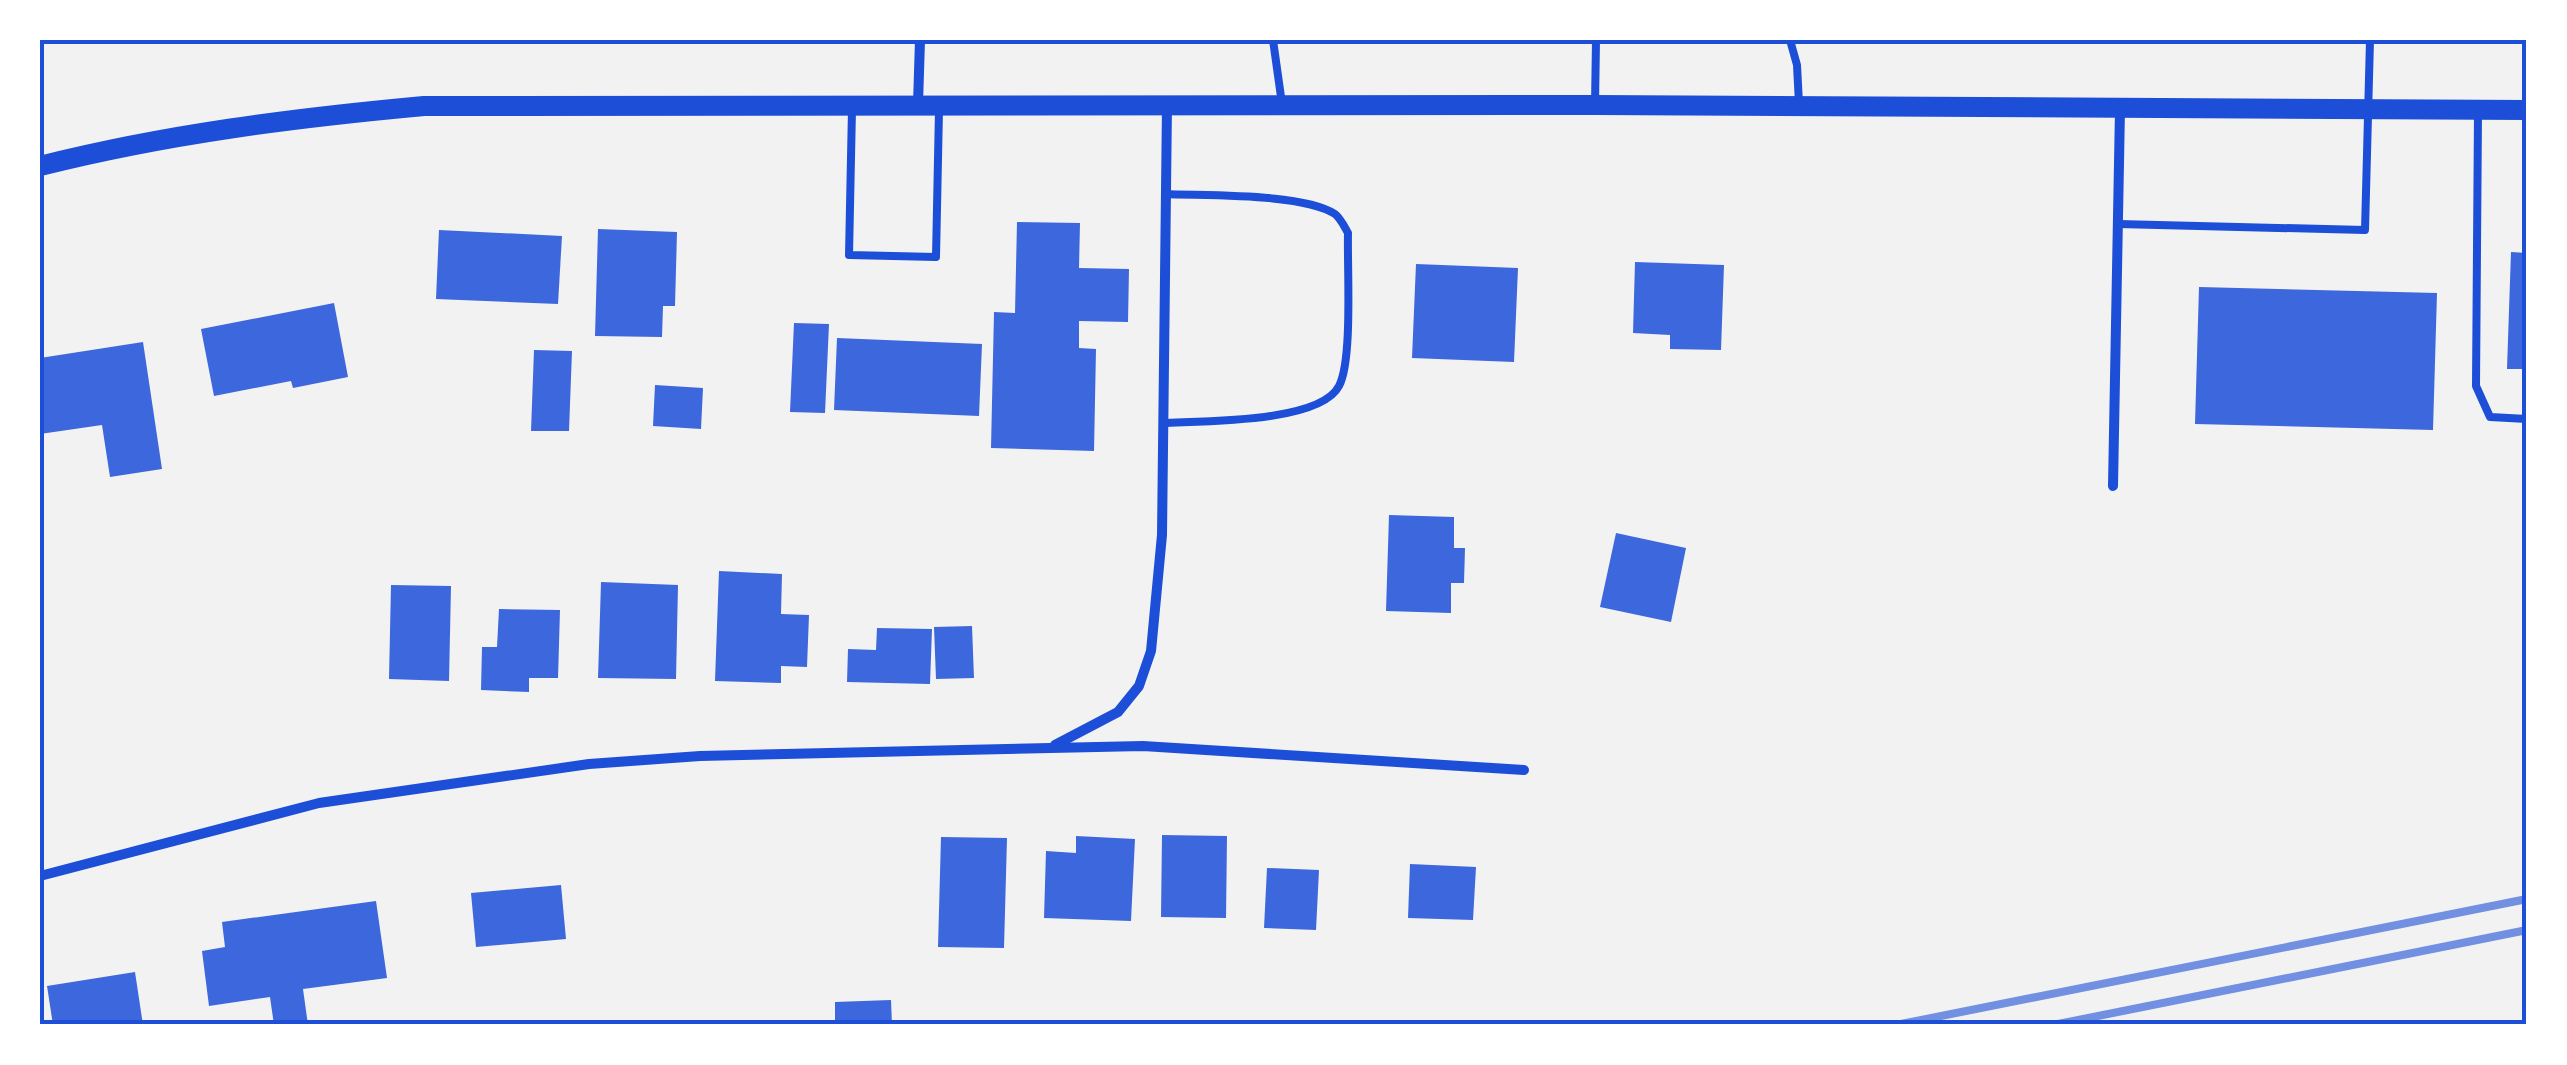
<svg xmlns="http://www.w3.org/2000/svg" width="2567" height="1065" font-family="Helvetica,sans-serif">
	<rect width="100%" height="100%" fill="#f2f2f2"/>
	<g fill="#3d67dc">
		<path d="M1017 222 1080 223 1079 268 1129 269 1128 322 1079 321V348L1096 349 1094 451 991 448 994 312 1015 313Z"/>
		<path d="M598 229 677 232 675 306H663L662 337 595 336Z"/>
		<path d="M439 230 562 236 558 304 436 299Z"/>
		<path d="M2511 252 2527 253V369H2507Z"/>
		<path d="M1635 262 1724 265 1721 350 1670 349V335L1633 333Z"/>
		<path d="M1416 264 1518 268 1514 362 1412 358Z"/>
		<path d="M2199 287 2437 293 2433 430 2195 424Z"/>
		<path d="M334 303 348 377 293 388 291 381 214 396 201 329Z"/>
		<path d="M794 323 829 324 825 413 790 412Z"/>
		<path d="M837 338 982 344 979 416 834 410Z"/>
		<path d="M143 342 162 469 110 477 102 425 40 434V358Z"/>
		<path d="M534 350 572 351 569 431H531Z"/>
		<path d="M655 385 703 388 701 429 653 426Z"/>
		<path d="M1389 515 1454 517V548H1465L1464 583H1451V613L1386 611Z"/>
		<path d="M1616 533 1686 548 1671 622 1600 607Z"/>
		<path d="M719 571 782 574 781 614 809 615 807 667 781 666V683L715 681Z"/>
		<path d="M601 582 678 585 676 679 598 678Z"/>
		<path d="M391 585 451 586 449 681 389 679Z"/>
		<path d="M499 609 560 610 558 678H529V692L481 690 482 647H497Z"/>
		<path d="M972 626 974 678 936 679 934 627Z"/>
		<path d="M877 628 932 629 930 684 847 682 848 649 876 650Z"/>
		<path d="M1162 835 1227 836 1226 918 1161 917Z"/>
		<path d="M1076 836 1135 839 1131 921 1044 918 1046 851 1076 853Z"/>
		<path d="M941 837 1007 838 1004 948 938 947Z"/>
		<path d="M1410 864 1476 867 1473 920 1408 918Z"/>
		<path d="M1267 868 1319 870 1316 930 1264 928Z"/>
		<path d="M561 885 566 939 476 947 471 893Z"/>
		<path d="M376 901 387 978 303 989 308 1025H274L270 997 209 1006 202 951 225 947 222 922Z"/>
		<path d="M135 972 143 1025H53L47 986Z"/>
		<path d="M891 1000 892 1025H835V1002Z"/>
	</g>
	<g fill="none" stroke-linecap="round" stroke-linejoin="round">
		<g stroke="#1d4ed8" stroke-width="8">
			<path d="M1273 40 1282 104"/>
			<path d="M1790 40 1797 65 1799 104"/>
			<path d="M1595 105 1596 40"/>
			<path d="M852 109 849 255 936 257 939 110"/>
			<path d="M2478 112 2476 386 2490 417 2527 419"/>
			<path d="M2118 224 2365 230 2370 40"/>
			<path d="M1164 423C1202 421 1320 423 1339 386 1353 360 1347 266 1348 233 1344 226 1341 219 1335 214 1303 193 1206 196 1165 194"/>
		</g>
		<g stroke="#1d4ed8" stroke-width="10">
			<path d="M918 104 920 40"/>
			<path d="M2113 486 2120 109"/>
			<path d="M1055 745 1118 712 1139 686 1151 651 1162 535 1167 105"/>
			<path d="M40 876 319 803 589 764 700 756 1143 746 1524 770"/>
		</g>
		<path stroke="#1d4ed8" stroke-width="20" d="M40 166C167 134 294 118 424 106L1595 105 2527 110"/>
		<g stroke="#7290e2" stroke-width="8">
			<path d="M1896 1025 2527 899"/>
			<path d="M2053 1025 2527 930"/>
		</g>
	</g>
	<rect width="2567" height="1065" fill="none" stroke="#ffffff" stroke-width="85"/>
	<rect x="42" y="42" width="2482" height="980" fill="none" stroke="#1d4ed8" stroke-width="4"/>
</svg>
